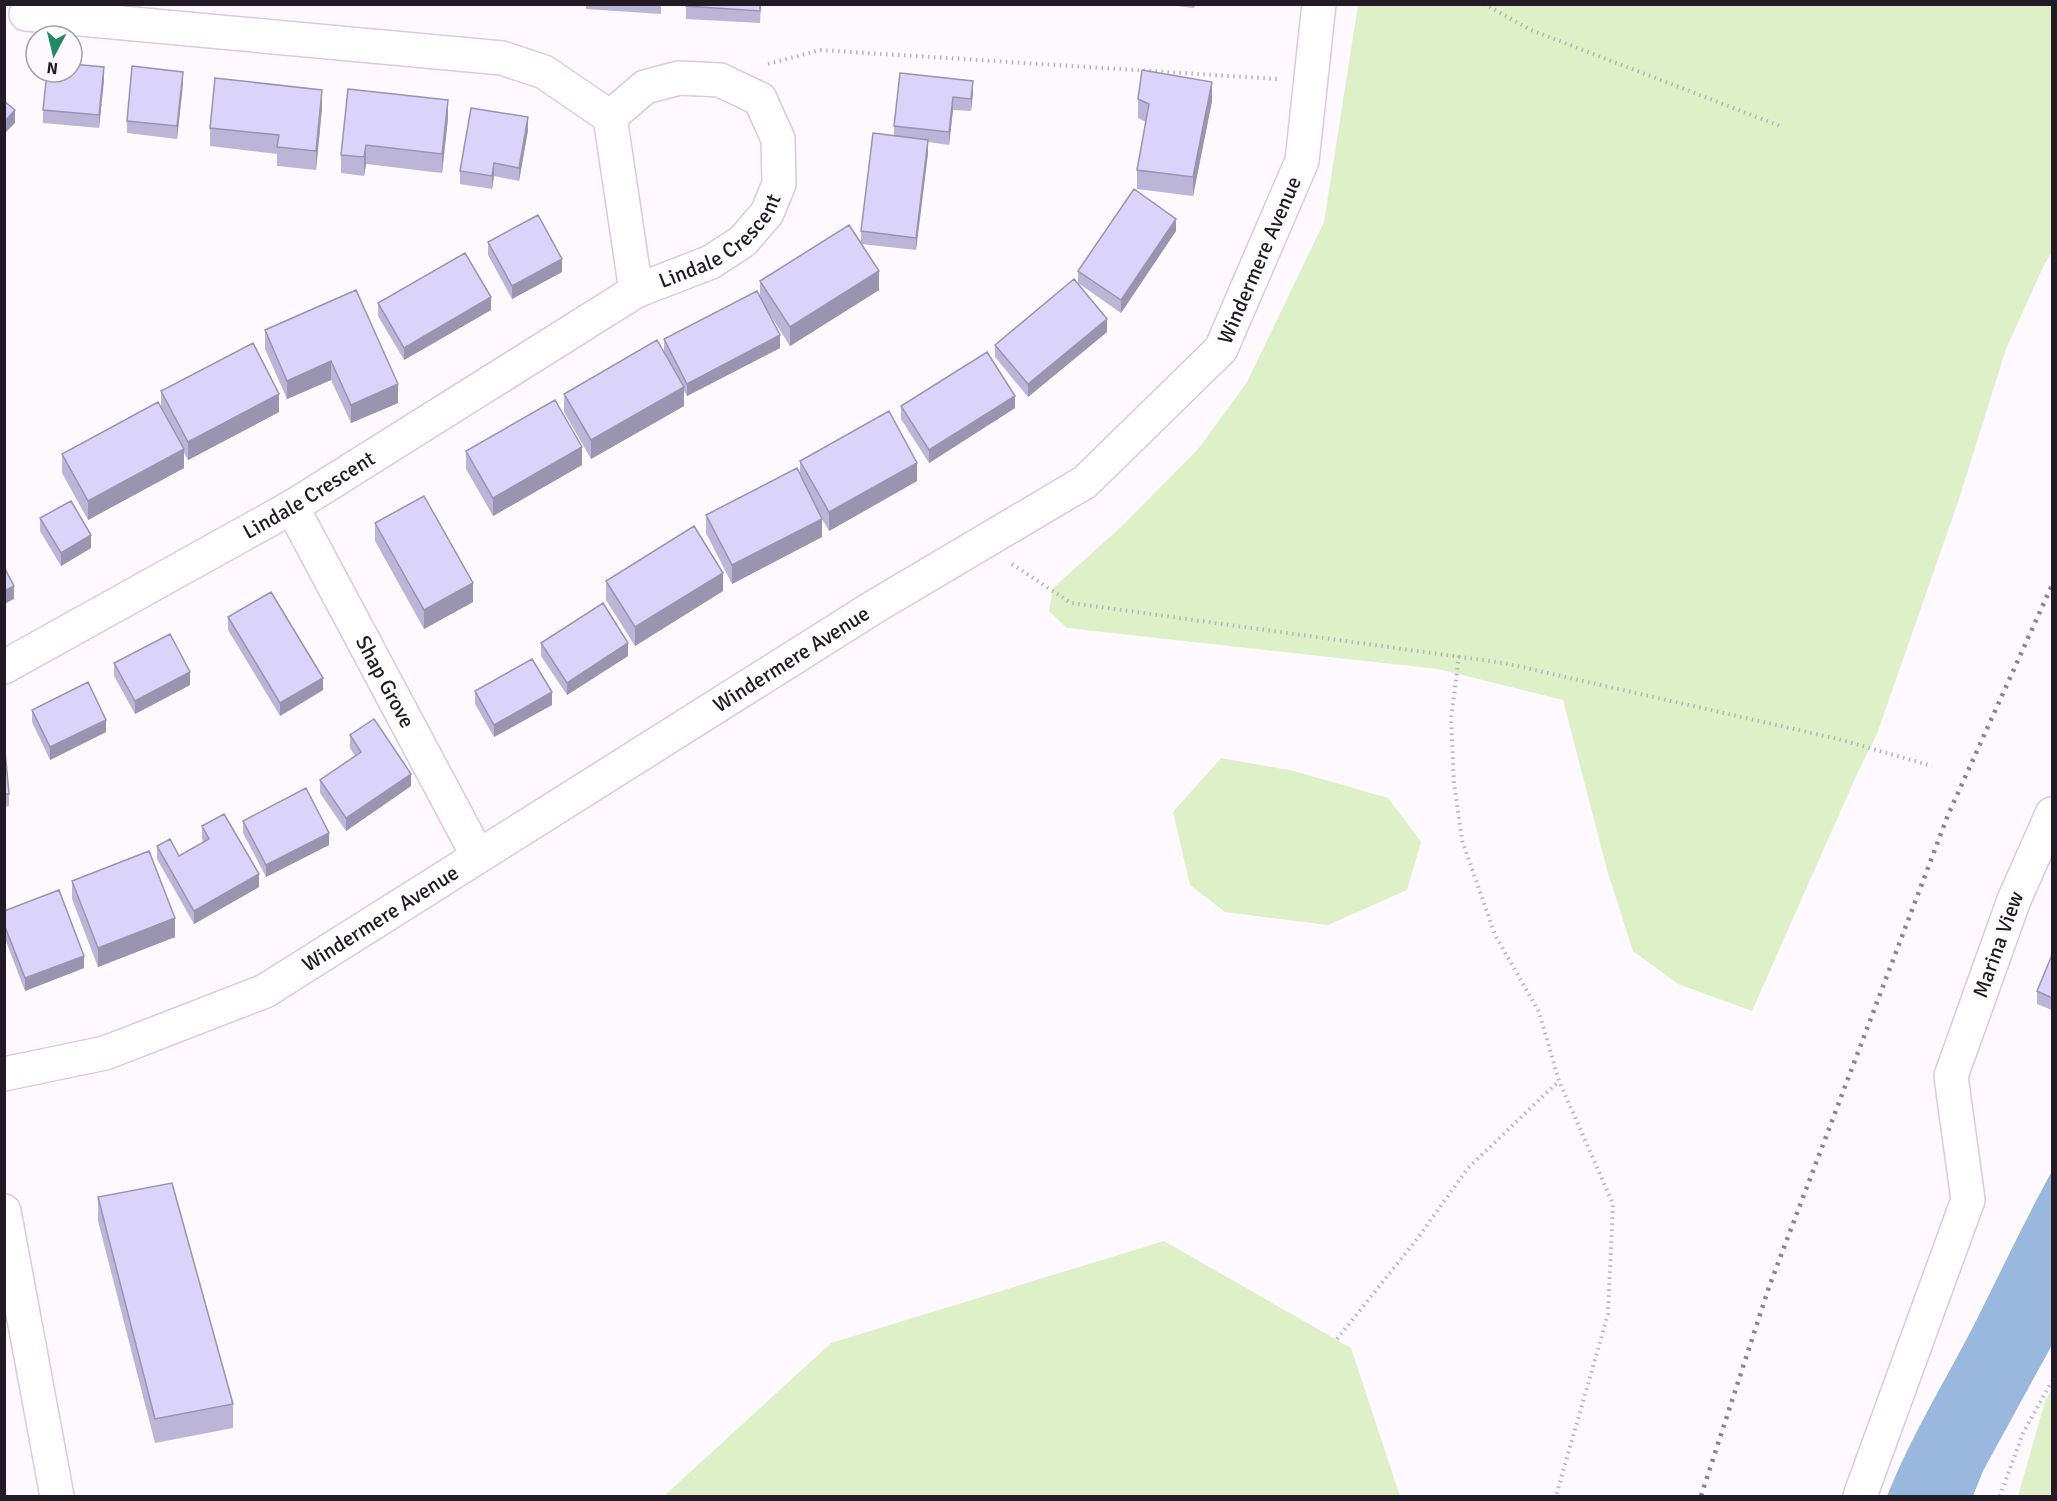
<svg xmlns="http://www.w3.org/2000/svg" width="2057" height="1501" viewBox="0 0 2057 1501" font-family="Signika,sans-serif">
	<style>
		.green { fill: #def0c7 }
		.water { fill: #9ab7de }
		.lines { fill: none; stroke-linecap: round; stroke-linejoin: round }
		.minor-casing { stroke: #dcc7e4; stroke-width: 36 }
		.path { stroke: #b8b3ba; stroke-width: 4; stroke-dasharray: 1.5 4.5; stroke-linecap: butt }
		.minor { stroke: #fff; stroke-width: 33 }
		.rail { stroke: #8a848d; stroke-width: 4.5; stroke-dasharray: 3 6; stroke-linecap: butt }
		.wall { fill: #bbb6d7 }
		.shaded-wall { fill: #9994af }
		.building { fill: #dad4fa; stroke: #9994af; stroke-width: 1.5 }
		.labels { text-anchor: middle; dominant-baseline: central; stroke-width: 5; stroke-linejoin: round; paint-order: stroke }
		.street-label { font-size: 21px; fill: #221a25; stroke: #fdf9ff }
	</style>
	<rect width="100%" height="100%" fill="#fdf9ff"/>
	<path class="green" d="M1358 5H2052V252L2044 265 2006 349 1958 502 1877 734 1857 774 1752 1011 1678 984 1633 951 1607 870 1563 700 1438 669 1067 628 1049 611 1053 588 1121 527 1199 448 1247 382 1324 222Z
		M1221 758 1294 771 1388 798 1421 842 1407 890 1328 925 1225 912 1190 885 1173 812Z
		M1164 1241 1351 1348 1400 1496H664L831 1343Z
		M2052 1389V1496H2018L2045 1401Z"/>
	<path class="water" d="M2052 1171V1345L1983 1471 1973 1496H1887C1911 1435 1946 1380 1976 1321 2001 1271 2025 1220 2052 1171Z"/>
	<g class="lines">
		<defs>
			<g id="minor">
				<path d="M610 117 636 291"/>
				<path id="s1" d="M292 507 478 856"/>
				<path id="s2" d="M4 667 292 507 636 291 711 262 743 241 767 213 779 184 778 139 760 99 720 80 679 78 645 87 610 117 544 72 502 58 26 14"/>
				<path id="s3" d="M4 1074 105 1053 265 991 874 607 1085 482 1221 349 1302 161 1319 4"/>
				<path d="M4 1211 57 1496"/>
				<path id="s4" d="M1860 1496 1968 1200 1951 1076 2014 900 2052 814"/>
			</g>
		</defs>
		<use href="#minor" class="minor-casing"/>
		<path class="path" d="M1484 4 1531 30 1780 126
			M768 64 820 50 1277 79
			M1012 564 1071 603 1504 663 1838 739 1932 766
			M1459 656 1451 719 1454 783 1462 840 1495 935 1539 1012 1559 1081 1613 1204 1608 1314 1556 1496
			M1337 1339 1417 1239 1468 1168 1559 1081
			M2000 1496 2023 1433 2052 1381"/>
		<use href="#minor" class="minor"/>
		<path class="rail" d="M1701 1496 1769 1287 1948 815 2052 585"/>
	</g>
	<path class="wall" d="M586 4H661V14L586 9Z
		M686 4H761L760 23 686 19Z
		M1160 4H1195L1194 8Z
		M900 73 973 93 971 111 953 110 949 145 928 142V153L916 250 861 244 879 290 790 346 769 313 780 348 687 396 684 391V406L591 459 564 412V394L664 351V339L760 297V281L861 243V231L894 136V126Z
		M104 80 99 128 43 123V110Z
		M183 84 177 139 127 133V121Z
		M348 89 448 118 442 173 366 164 364 176 341 173V155Z
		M1138 99 1212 101 1193 196 1137 189V170L1146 122 1138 118Z
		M322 108 316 170 277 166V154L210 146V128Z
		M528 130 519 181 494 176 492 189 460 184V171Z
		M1176 231 1121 313 1078 283V271Z
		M488 242 562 272 512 299 488 255Z
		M356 290 398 403 351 423 331 380 287 399 265 349V330Z
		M378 303 491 310 404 360 378 316Z
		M1107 332 1028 397 995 357V345Z
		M161 391 279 412 188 460 184 453V468L88 520 62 473V454L161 407Z
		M901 406 1015 408 929 463 901 419Z
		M466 451 582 465 493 516 466 469Z
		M800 461 917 481 829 531 822 519V537L732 584 706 533V515L800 475Z
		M40 518 91 548 61 566 40 531Z
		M375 523 473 602 424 629 375 541Z
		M606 581 723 591 635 646 606 600Z
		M228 617 323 690 280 716 228 630Z
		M541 643 628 656 567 695 541 656Z
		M114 663 190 685 135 714 114 676Z
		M475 691 552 705 494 737 475 704Z
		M32 710 106 732 50 760 32 722Z
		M350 735 411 786 346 831 320 793V780L355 756 350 748Z
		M4 740 9 794V806L4 807Z
		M243 821 329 845 266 877 243 833Z
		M202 826 259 887 194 924 157 859V846L179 856 203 842 202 839Z
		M72 881 175 937 98 967 72 899Z
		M4 911 84 968 25 991 4 936Z
		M2052 955V1010L2037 1004V991Z
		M98 1197 233 1404V1428L155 1443 98 1221Z"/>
	<path class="shaded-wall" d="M104 67V80L99 128V115Z
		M183 72V84L177 139V126Z
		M973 81V93L971 111V99Z
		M1212 82V101L1193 196V177Z
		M322 90V108L316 170V151Z
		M953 97V110L949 145V132Z
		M448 100V118L442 173V154Z
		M15 110V123L4 134V122Z
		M528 117V130L519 181V168Z
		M928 140V153L916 250V238Z
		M366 145V164L364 176V157Z
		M494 163V176L492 189V176Z
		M1176 219V231L1121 313V300Z
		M562 259V272L512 299V286Z
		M879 271V290L790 346V327Z
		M491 297V310L404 360V348Z
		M1107 319V332L1028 397V384Z
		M780 335V348L687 396V384Z
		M331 361V380L287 399V381Z
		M398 384V403L351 423V405Z
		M684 387V406L591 459V440Z
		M279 394V412L188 460V442Z
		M1015 396V408L929 463V450Z
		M582 447V465L493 516V498Z
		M184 449V468L88 520V501Z
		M917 463V481L829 531V512Z
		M822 519V537L732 584V565Z
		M91 535V548L61 566V553Z
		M723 573V591L635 646V627Z
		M473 583V602L424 629V610Z
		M14 586V599L4 604V591Z
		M628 643V656L567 695V683Z
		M190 672V685L135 714V701Z
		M323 678V690L280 716V703Z
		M552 692V705L494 737V725Z
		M106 720V732L50 760V747Z
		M411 774V786L346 831V818Z
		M329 833V845L266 877V865Z
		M259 874V887L194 924V911Z
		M175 918V937L98 967V948Z
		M84 956V968L25 991V978Z"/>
	<path class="building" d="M686 4H760V11L686 6Z
		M72 64 104 67 99 115 43 110 47 72H72Z
		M132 66 183 72 177 126 127 121Z
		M1142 70 1212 82 1193 177 1137 170 1149 104 1138 99Z
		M900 73 973 81 971 99 953 97 949 132 894 126Z
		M215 78 322 90 316 151 277 147 279 135 210 128Z
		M348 89 448 100 442 154 366 145 364 157 341 155Z
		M4 101 15 110 4 122Z
		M471 108 528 117 519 168 494 163 492 176 460 171Z
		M873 133 928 140 916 238 861 231Z
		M1134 189 1176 219 1121 300 1078 271Z
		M538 215 562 259 512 286 488 242Z
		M849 225 879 271 790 327 760 281Z
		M465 253 491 297 404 348 378 303Z
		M1074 279 1107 319 1028 384 995 345Z
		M356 290 398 384 351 405 331 361 287 381 265 330Z
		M757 291 780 335 687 384 664 339Z
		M657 340 684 387 591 440 564 394Z
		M253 343 279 394 188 442 161 391Z
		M987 352 1015 396 929 450 901 406Z
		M555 400 582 447 493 498 466 451Z
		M158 402 184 449 88 501 62 454Z
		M889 411 917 463 829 512 800 461Z
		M797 468 822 519 732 565 706 515Z
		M424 496 473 583 424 610 375 523Z
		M71 501 91 535 61 553 40 518Z
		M694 526 723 573 635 627 606 581Z
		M4 567 14 586 4 591Z
		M271 592 323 678 280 703 228 617Z
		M603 603 628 643 567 683 541 643Z
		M170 634 190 672 135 701 114 663Z
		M532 659 552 692 494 725 475 691Z
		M88 682 106 720 50 747 32 710Z
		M374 719 411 774 346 818 320 780 361 752 350 735Z
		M4 740 9 794H4Z
		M306 788 329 833 266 865 243 821Z
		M224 814 259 874 194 911 157 846 170 839 179 856 209 839 202 826Z
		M149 851 175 918 98 948 72 881Z
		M59 890 84 956 25 978 4 924V911Z
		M2052 955V998L2037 991Z
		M172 1183 233 1404 155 1419 98 1197Z"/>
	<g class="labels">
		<g class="street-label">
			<text stroke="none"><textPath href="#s2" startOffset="836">Lindale Crescent</textPath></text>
			<text stroke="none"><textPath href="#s3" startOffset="1527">Windermere Avenue</textPath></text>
			<text stroke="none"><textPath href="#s2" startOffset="350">Lindale Crescent</textPath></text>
			<text stroke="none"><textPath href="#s3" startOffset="897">Windermere Avenue</textPath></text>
			<text stroke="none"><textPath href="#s1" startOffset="198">Shap Grove</textPath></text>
			<text stroke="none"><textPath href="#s3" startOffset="411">Windermere Avenue</textPath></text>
			<text stroke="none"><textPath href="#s4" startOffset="580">Marina View</textPath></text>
		</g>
	</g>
	<rect width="2057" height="1501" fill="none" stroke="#221a25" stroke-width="12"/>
	<g transform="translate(54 54) rotate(187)"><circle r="28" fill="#fdf9ff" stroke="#a5a0a8" stroke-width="1.5"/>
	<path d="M0-4.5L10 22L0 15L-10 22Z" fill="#248963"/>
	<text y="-9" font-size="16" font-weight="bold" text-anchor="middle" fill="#221a25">N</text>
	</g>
</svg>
